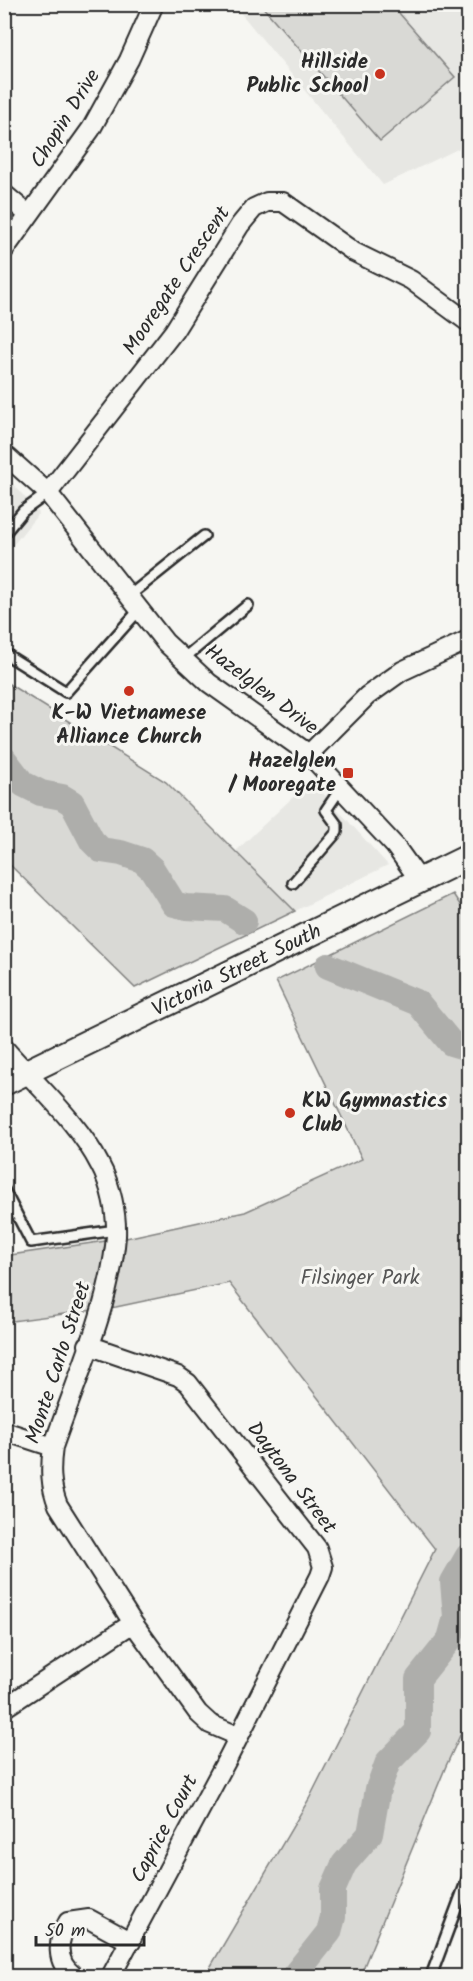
<svg xmlns="http://www.w3.org/2000/svg" width="473" height="1981" viewBox="0 0 473 1981" font-family="Kalam,sans-serif">
	<style>
		.built { fill: #e7e7e3 }
		.green { fill: #d9d9d5; stroke: #828280; stroke-width: 1.5 }
		.lines { fill: none; stroke-linecap: round; stroke-linejoin: round }
		.river { stroke: #aeaeab; stroke-width: 26 }
		.lane-casing { stroke: #2b2b2b; stroke-width: 14 }
		.street-casing { stroke: #2b2b2b; stroke-width: 22 }
		.secondary-casing { stroke: #2b2b2b; stroke-width: 28 }
		.lane { stroke: #f6f6f2; stroke-width: 9 }
		.street { stroke: #f6f6f2; stroke-width: 18 }
		.secondary { stroke: #f6f6f2; stroke-width: 24 }
		.poi-dot { fill: #c8321e; stroke: #f6f6f2; stroke-width: 2 }
		.labels { text-anchor: middle; dominant-baseline: central; stroke-width: 6; stroke-linejoin: round; paint-order: stroke }
		.poi-label { font-size: 21px; font-weight: bold; fill: #2b2b2b; stroke: #f6f6f2; text-anchor: end }
		.street-label { font-size: 21px; fill: #2b2b2b; stroke: #f6f6f2 }
		.park-label { font-size: 21px; fill: #565656; stroke: #f6f6f2 }
	</style>
	<rect width="100%" height="100%" fill="#f6f6f2"/>
	<filter id="ink" filterUnits="userSpaceOnUse"><feTurbulence type="fractalNoise" baseFrequency=".0167" numOctaves="2"/><feDisplacementMap in="SourceGraphic" scale="12" xChannelSelector="R" yChannelSelector="G"/><feConvolveMatrix kernelMatrix="1 2 1 2 8 2 1 2 1" color-interpolation-filters="sRGB"/></filter>
	<g filter="url(#ink)">
		<path class="built" d="M234 5H468V144L383 185Z
			M5 475 39 513 5 555Z
			M311 780 388 865 295 911 236 851Z"/>
		<path class="green" d="M261 5H392L455 77 380 141Z
			M4 681 166 782 295 911 135 988 5 860Z
			M453 894 468 917V1718L446 1766 360 1976H205L309 1799 435 1549 229 1283 116 1307 5 1322 4 1256 126 1238 245 1212 362 1159 276 981Z"/>
		<g class="lines">
			<path class="river" d="M4 759 23 784 41 793 62 797 72 803 92 841 101 850 121 853 142 860 152 869 174 904 186 907 225 909 244 921
				M328 966 418 1003 451 1043 468 1048
				M294 1976 329 1932 333 1917V1889L344 1864 370 1834 378 1789 388 1762 418 1731V1679L450 1639 456 1617 453 1582 468 1556"/>
			<defs>
				<path id="lane" d="M4 534 23 511 48 493
					M129 596 204 536
					M4 653 66 692 140 609
					M183 659 248 605
					M293 883 337 832V825L326 810 341 788
					M4 1190 31 1242 116 1230
					M431 1976 468 1877"/>
				<path id="street" d="M4 194 29 215
					M4 250 91 129 129 60 154 4
					M4 454 48 493 165 642 209 683 309 754 395 846 420 881
					M48 493 174 331 240 225 254 208 267 202H283L354 252 411 280 468 322
					M309 754 367 696 402 671 468 640
					M4 1048C36 1085 78 1121 100 1165 111 1185 117 1214 116 1236 111 1303 75 1383 53 1447 50 1468 50 1485 58 1505L133 1623 198 1713 210 1724 238 1736
					M88 1345 178 1376 188 1383 317 1548 323 1567 320 1576 229 1756 111 1976
					M4 1431 53 1447
					M4 1708 133 1623
					M74 1976C55 1962 57 1941 68 1922L89 1919 131 1942"/>
				<path id="secondary" d="M4 1083 468 857"/>
			</defs>
			<use href="#lane" class="lane-casing"/>
			<use href="#street" class="street-casing"/>
			<use href="#secondary" class="secondary-casing"/>
			<use href="#lane" class="lane"/>
			<use href="#street" class="street"/>
			<use href="#secondary" class="secondary"/>
		</g>
	</g>
	<g class="poi-dot">
		<circle cx="380" cy="74" r="6"/>
		<circle cx="129" cy="691" r="6"/>
		<rect x="342" y="767" width="12" height="12" rx="3"/>
		<circle cx="290" cy="1113" r="6"/>
	</g>
	<g class="labels">
		<g class="poi-label">
			<text x="368" y="62">Hillside<tspan x="368" dy="24">Public School</tspan></text>
			<text x="129" y="713" text-anchor="middle">K-W Vietnamese<tspan x="129" dy="24">Alliance Church</tspan></text>
			<text x="336" y="761">Hazelglen<tspan x="336" dy="24">/ Mooregate</tspan></text>
			<text x="302" y="1101" text-anchor="start">KW Gymnastics<tspan x="302" dy="24">Club</tspan></text>
		</g>
		<g class="street-label">
			<text transform="translate(66 119) rotate(-58)">Chopin Drive</text>
			<text transform="translate(177 281) rotate(-56)">Mooregate Crescent</text>
			<text transform="translate(261 690) rotate(37)">Hazelglen Drive</text>
			<text transform="translate(237 971) rotate(-26)">Victoria Street South</text>
			<text transform="translate(59 1363) rotate(-72)">Monte Carlo Street</text>
			<text transform="translate(291 1478) rotate(53)">Daytona Street</text>
			<text transform="translate(165 1829) rotate(-62)">Caprice Court</text>
		</g>
		<g class="park-label">
			<text x="360" y="1278">Filsinger Park</text>
		</g>
	</g>
	<rect width="473" height="1981" fill="none" stroke="#f6f6f2" stroke-width="24"/>
	<rect x="12" y="12" width="449" height="1957" fill="none" stroke="#2b2b2b" stroke-width="2" filter="url(#ink)"/>
	<path d="M36 1936v9h108v-9" fill="none" stroke="#2b2b2b" stroke-width="3"/>
	<text x="45" y="1936" font-size="18" fill="#2b2b2b" stroke="#f6f6f2" stroke-width="4.5" paint-order="stroke">50 m</text>
</svg>
